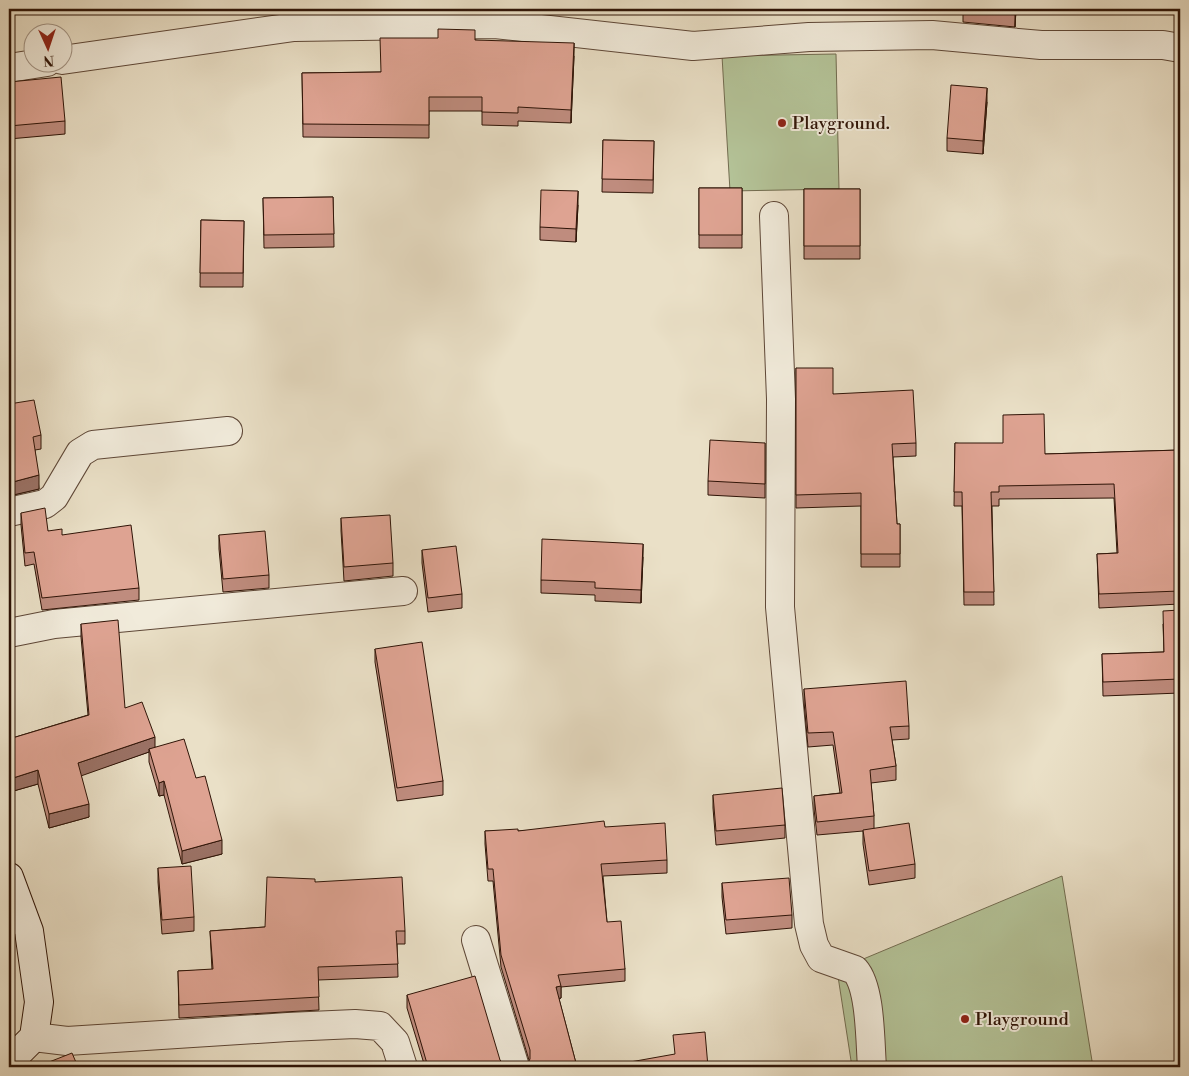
<svg xmlns="http://www.w3.org/2000/svg" width="1189" height="1076" viewBox="0 0 1189 1076" font-family="'Libre Bodoni',serif">
	<style>
		.green { fill: #b4c398; stroke: #726c50 }
		.lines { fill: none; stroke-linecap: round; stroke-linejoin: round }
		.street-casing { stroke: #5e4737; stroke-width: 30 }
		.secondary-casing { stroke: #2f1407; stroke-width: 30 }
		.street { stroke: #f1ebdb; stroke-width: 28 }
		.secondary { stroke: #f1ebdb; stroke-width: 28 }
		.wall { fill: #bf8c7e; stroke: #2f1407 }
		.shaded-wall { fill: #9b7266; stroke: #2f1407 }
		.building { fill: #dea392; stroke: #2f1407 }
		.poi-dot { fill: #8f2418; stroke: #f1ebdb; stroke-width: 2 }
		.labels { text-anchor: middle; dominant-baseline: central; stroke-width: 4; stroke-linejoin: round; paint-order: stroke }
		.poi-label { font-size: 18px; fill: #2f1407; stroke: #f1ebdb; text-anchor: start }
	</style>
	<rect width="100%" height="100%" fill="#eae0c7"/>
	<filter id="stains"><feTurbulence type="fractalNoise" baseFrequency=".004" numOctaves="4"/><feColorMatrix values="0 0 0 0 .2 0 0 0 0 .09 0 0 0 0 .02 0 0 0 .5 -.17"/></filter>
	<radialGradient id="worn" r=".72"><stop offset=".6" stop-color="#630" stop-opacity="0"/><stop offset="1" stop-color="#630" stop-opacity=".3"/></radialGradient>
	<path class="green" d="M836 54 839 189 730 191 722 56Z
		M1062 876 1093 1067H852L837 970Z"/>
	<g class="lines">
		<defs>
			<path id="street" d="M62 60 294 27 495 24 693 46 809 37 932 35 1041 45H1163L1180 48
				M9 68 47 62
				M774 216 781 399 780 607 809 924 814 945 821 958 855 970C871 988 870 1043 872 1067
				M9 512 45 504 54 497 80 453 93 445 228 431
				M9 633 54 624 403 591
				M476 940 515 1067
				M34 1037 67 1041 288 1027 355 1024 380 1026 395 1042 403 1067"/>
			<path id="secondary" d="M9 877 29 931 39 1002 34 1037 9 1062"/>
		</defs>
		<use href="#street" class="street-casing"/>
		<use href="#secondary" class="secondary-casing"/>
		<use href="#street" class="street"/>
		<use href="#secondary" class="secondary"/>
	</g>
	<path class="wall" d="M292 9H341V11H292Z
		M963 9H1016L1015 27 963 22Z
		M475 40 574 56 571 123 518 121V126L482 125V111H429V138L303 137 302 73 381 72Z
		M9 82 65 121V134L9 139Z
		M987 102 983 154 947 151V138Z
		M1180 105V154H1178V137Z
		M603 140 654 141 653 193 602 192Z
		M699 188H742V248H699Z
		M804 189H860V259H804Z
		M333 197 334 247 264 248 263 198Z
		M578 205 576 242 540 240V227Z
		M201 220 244 221 243 287H200Z
		M796 368 833 394 916 443V456L893 457 897 524H900V567H861V506L796 508Z
		M9 404 41 435V449L35 450 39 489 9 496Z
		M765 443V498L708 495V481Z
		M955 443 1045 454 1180 450V496H1175L1180 604 1099 608 1097 554 1117 553 1114 498 999 499V506H992L994 605H964L962 506H954Z
		M21 513 48 531 62 535 139 588V600L42 610 34 564 25 566 21 525Z
		M341 518 393 563V576L344 581 341 531Z
		M219 535 269 575V588L223 592 219 549Z
		M422 550 462 594V608L428 612 422 563Z
		M643 557 641 603 595 601V595L541 593V580Z
		M1180 610V693L1103 696 1102 654 1164 652 1163 624Z
		M81 624 125 708 155 747 196 778 222 854 182 864 164 795 159 796 149 762V752L81 775 89 817 49 828 38 784 10 792 9 788V739L88 715 81 637Z
		M375 649 443 781V795L397 801 375 662Z
		M804 689 909 726V739L892 740 896 766V780L871 783 874 816V828L915 864V878L869 885 863 844V831L817 835 814 809V796L840 793 833 745 808 747 804 702Z
		M713 795 785 825V838L716 845 713 808Z
		M605 827 667 860V873L603 876 607 922 625 969V981L561 987V998L559 999 577 1067 529 1060 501 967 493 881H488L485 844V831H518Z
		M158 868 194 917V931L162 934 158 882Z
		M315 882 405 931V944H397L398 977 318 980 319 1010 179 1018 178 971 212 970 210 931 265 927Z
		M722 883 792 915V928L726 934 722 897Z
		M407 995 500 1060 505 1066 507 1067H425L407 1008Z"/>
	<path class="shaded-wall" d="M1015 9H1016L1015 27Z
		M574 43V56L571 123V110Z
		M987 88V102L983 154V141Z
		M578 191V205L576 242V229Z
		M39 475V489L9 496V483Z
		M643 544V557L641 603V590Z
		M155 737V751L149 749V752L78 777V763Z
		M38 770V784L10 792V779Z
		M164 781V795L159 796V783Z
		M89 804V817L49 828V814Z
		M222 840V854L182 864V851Z
		M561 986V998L556 999V987Z"/>
	<path class="building" d="M999 9H1015V10Z
		M438 29 475 30V40L574 43 571 110 518 107V113L482 112V97H429V125L303 124 302 73 381 72 380 38H438Z
		M61 77 65 121 9 126V82Z
		M951 85 987 88 983 141 947 138Z
		M1179 105H1180V137H1178Z
		M603 140 654 141 653 180 602 179Z
		M699 188H742V235H699Z
		M804 189H860V246H804Z
		M541 190 578 191 576 229 540 227Z
		M333 197 334 234 264 235 263 198Z
		M201 220 244 221 243 273H200Z
		M796 368H833V394L913 390 916 443 892 444 897 524H900V554H861V493L796 495Z
		M34 400 41 435 33 437 39 475 9 483V404Z
		M1044 414 1045 454 1180 450V482L1175 483 1180 591 1099 594 1097 554 1118 553 1114 484 999 486V492H991L994 592H964L962 492H954L955 443H1003V415Z
		M710 440 765 443V484L708 481Z
		M45 508 48 531 62 529V535L131 525 139 588 42 598 34 552 25 553 21 513Z
		M390 515 393 563 344 567 341 518Z
		M265 531 269 575 223 579 219 535Z
		M542 539 643 544 641 590 595 588V582L541 580Z
		M456 546 462 594 428 598 422 550Z
		M1180 610V679L1103 682 1102 654 1164 652 1163 611Z
		M118 620 125 708 142 702 155 737 78 763 89 804 49 814 38 770 10 779 9 775V739L89 715 81 624Z
		M422 642 443 781 397 788 375 649Z
		M906 681 909 726 890 727 896 766 870 770 874 816 817 822 814 796 842 793 833 732 808 733 804 689Z
		M184 739 196 778 205 776 222 840 182 851 164 781 159 783 149 749Z
		M782 788 785 825 716 831 713 795Z
		M604 821 605 827 665 823 667 860 601 864 607 922 621 921 625 969 558 975 561 986 556 987 577 1067H523L526 1066 530 1059V1050L501 955 493 869H488L485 831 518 829V831Z
		M909 823 915 864 869 871 863 830Z
		M191 866 194 917 162 920 158 868Z
		M267 877 315 879V882L402 877 405 931H396L398 964 318 967 319 997 179 1005 178 971 213 969 210 931 265 927Z
		M789 878 792 915 726 920 722 883Z
		M475 976 500 1060 505 1066 507 1067H428L407 995Z
		M705 1032 708 1067H602L675 1054 673 1035Z
		M72 1053 78 1067H45L44 1064Z"/>
	<g class="poi-dot">
		<circle cx="782" cy="123" r="5"/>
		<circle cx="965" cy="1019" r="5"/>
	</g>
	<g class="labels">
		<g class="poi-label">
			<text x="792" y="123">Playground.</text>
			<text x="975" y="1019">Playground</text>
		</g>
	</g>
	<rect width="1189" height="1076" fill="none" stroke="#eae0c7" stroke-width="30"/>
	<rect x="10" y="10" width="1169" height="1056" fill="none" stroke="#2f1407" stroke-width="2.5"/>
	<rect x="15" y="15" width="1159" height="1046" fill="none" stroke="#2f1407"/>
	<g transform="translate(48 48) rotate(177)"><circle r="24" fill="#f1ebdb" stroke="#a39586"/>
	<path d="M0-4L9 19L0 12L-9 19Z" fill="#8f2418"/>
	<text y="-8" font-size="14" font-weight="bold" text-anchor="middle" fill="#2f1407">N</text>
	</g>
	<rect width="100%" height="100%" filter="url(#stains)"/>
	<rect width="100%" height="100%" fill="url(#worn)"/>
</svg>
